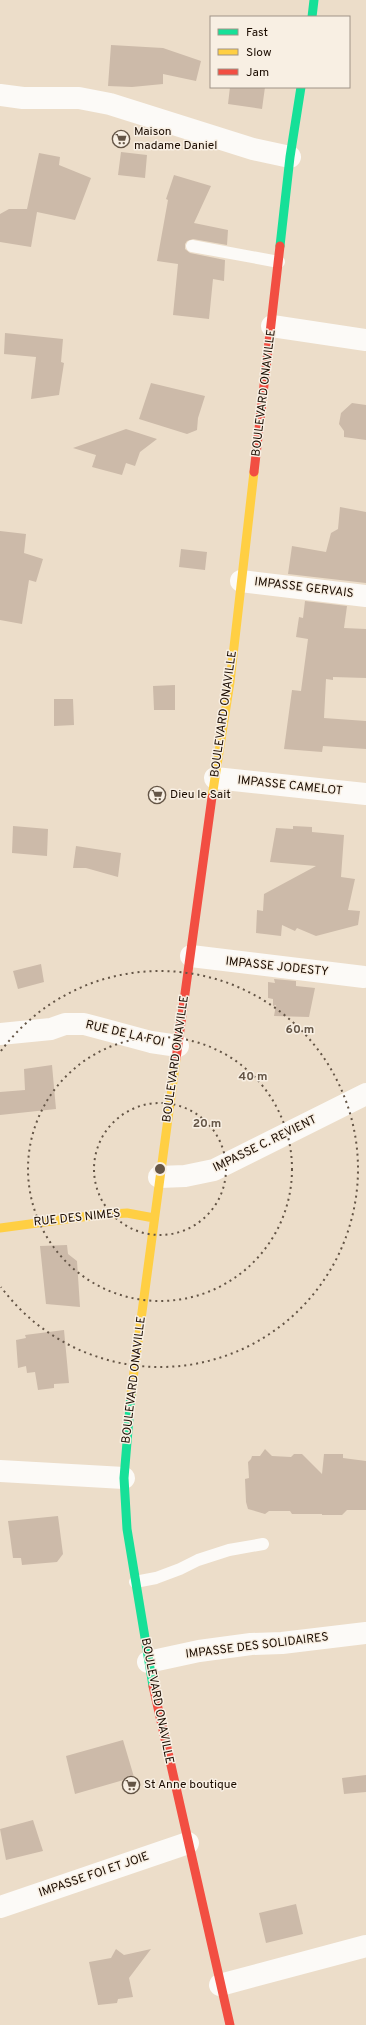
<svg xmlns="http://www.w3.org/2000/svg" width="366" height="2025" viewBox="0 0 366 2025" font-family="Overpass,sans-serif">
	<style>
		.building { fill: #ccbaa9 }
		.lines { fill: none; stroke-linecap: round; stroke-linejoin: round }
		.lane { stroke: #fcfaf7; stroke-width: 12 }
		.street { stroke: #fcfaf7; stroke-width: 22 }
		.fast { stroke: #16e098; stroke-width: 9 }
		.slow { stroke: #ffcf43; stroke-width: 9 }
		.jam { stroke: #f24e42; stroke-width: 9 }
		.ring { fill: none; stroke: #645546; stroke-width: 2; stroke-dasharray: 2 4 }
		.labels { text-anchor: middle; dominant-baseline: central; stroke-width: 3; stroke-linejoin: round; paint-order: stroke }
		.poi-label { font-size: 12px; fill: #1b0c00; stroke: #f8efe3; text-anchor: start }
		.street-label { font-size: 12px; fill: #1b0c00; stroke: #f8efe3 }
		.centre { fill: #645546; stroke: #f8efe3; stroke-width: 2 }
		.ring-label { font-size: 12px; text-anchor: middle; font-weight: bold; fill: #645546; stroke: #f8efe3; stroke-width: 3; stroke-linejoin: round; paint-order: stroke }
	</style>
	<rect width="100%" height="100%" fill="#ecddc9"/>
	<path class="building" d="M111 45 163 48 201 61 196 81 163 74V84L132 87 108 86Z
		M230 87H265L262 109 228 104Z
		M121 152 147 155 145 178 118 175Z
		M39 153 60 157 59 165 91 178 75 220 37 212 31 247 0 242V214L9 209H27Z
		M174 175 211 186 194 223 228 230 227 245 193 239 187 241 185 244V249L190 253 225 260 224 281 213 279 209 319 173 315 178 264 157 261 168 200 166 199Z
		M5 333 63 339 61 362 64 363 59 395 31 399 36 357 4 354Z
		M151 383 205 396 198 418 197 430 187 434 139 419Z
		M352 403 366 405V440L344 437V431L339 424 341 413Z
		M126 429 157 439 140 452 135 466 126 463 122 475 92 467 96 455 73 448Z
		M340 507 366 512V583L288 574 292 546 326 552 331 533 338 529Z
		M0 531 26 534 24 553 43 559 36 582 29 580 22 624 0 620Z
		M181 549 207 552 205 570 179 567Z
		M305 601 347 606 344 628 366 629V678L333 677V680L326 679 324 718 366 721V749L323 746 322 752 284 749 292 690 301 691 308 639 296 637 299 617 303 618Z
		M175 685V710H154L153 686Z
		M54 699H73L74 725 54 726Z
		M13 826 48 829 47 856 12 853Z
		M293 826 312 827V832L344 835 341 877 355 879 348 910 360 911 358 925 316 936 297 928 295 931 282 925 281 936 256 933 257 910 263 911 264 894 316 866 270 862 276 828 293 829Z
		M76 846 121 853 118 877 86 868H73Z
		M41 964 44 982 18 989 13 971Z
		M274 979 296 981V986L315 988 309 1017 274 1016 276 1005 273 1006V999L268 998V982L275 983Z
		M52 1065 56 1109 0 1115V1092L25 1090 24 1069Z
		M67 1245 68 1254 77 1261 80 1307 46 1304 40 1246Z
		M64 1330 69 1383 54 1384V1388L38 1390 35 1372 27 1373 26 1366 18 1368 16 1340 26 1338 25 1335Z
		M265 1449 272 1456 291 1457 294 1454H302L322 1474 324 1454H343V1458L366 1461V1510H347L342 1515H322V1514H292L290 1511H269L265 1514 248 1509 246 1502 245 1479 249 1478 248 1462 251 1459 252 1456H260Z
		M58 1516 63 1554 57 1562 22 1565 21 1558H13L8 1521Z
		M123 1740 134 1777 75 1794 66 1756Z
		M366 1775V1792L344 1794 342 1778Z
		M33 1820 43 1851 6 1860 0 1829Z
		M296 1904 303 1934 266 1943 259 1913Z
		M116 1949 124 1955 151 1949 129 1978 133 1997 118 1999 117 2003 98 2005 89 1962 111 1958Z"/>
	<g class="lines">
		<path class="lane" d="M192 246 279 262
			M135 1582 156 1578 180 1569 198 1560 229 1550 263 1544"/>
		<path class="street" d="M0 95 23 98H79L110 104 253 149 290 157
			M272 326 366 340
			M241 581 366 596
			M215 778 366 794
			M191 956 364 977
			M0 1034 51 1029 65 1024H84L151 1042 178 1046
			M159 1177 185 1176 214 1170 366 1094
			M0 1471 124 1478
			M148 1662 199 1651 251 1644 282 1643 366 1633
			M0 1907 188 1843
			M220 1985 366 1946"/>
		<path class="fast" d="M312 17 314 0
			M280 246 290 157 301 87
			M131 1394 124 1478 127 1529 153 1686"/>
		<path class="slow" d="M212 797 230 682 254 472
			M0 1228 97 1215 127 1213 154 1218
			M131 1394 176 1059"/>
		<path class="jam" d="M254 472 280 246
			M176 1059 212 797
			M153 1686 230 2025"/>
	</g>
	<g class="ring">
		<circle cx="160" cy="1169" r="66"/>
		<circle cx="160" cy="1169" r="132"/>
		<path d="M1 1051A198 198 0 1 1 1 1287"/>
	</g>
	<defs>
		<symbol id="supermarket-ring" viewBox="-11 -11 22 22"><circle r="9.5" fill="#f8efe3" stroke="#645546" stroke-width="1.5"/><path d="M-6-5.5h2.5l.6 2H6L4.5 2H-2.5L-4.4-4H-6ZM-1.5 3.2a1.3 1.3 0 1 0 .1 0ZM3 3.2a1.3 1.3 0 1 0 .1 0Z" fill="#645546"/></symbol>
	</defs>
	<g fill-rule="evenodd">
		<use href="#supermarket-ring" x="111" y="129" width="20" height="20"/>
		<use href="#supermarket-ring" x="147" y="785" width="20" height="20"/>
		<use href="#supermarket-ring" x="121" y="1775" width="20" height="20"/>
	</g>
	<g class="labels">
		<g class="poi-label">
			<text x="134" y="132">Maison<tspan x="134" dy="14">madame Daniel</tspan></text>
			<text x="170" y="795">Dieu le Sait</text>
			<text x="144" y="1785">St Anne boutique</text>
		</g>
		<g class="street-label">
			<text transform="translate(264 393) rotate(-83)">BOULEVARD ONAVILLE</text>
			<text transform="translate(304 588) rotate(7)">IMPASSE GERVAIS</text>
			<text transform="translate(224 714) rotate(-82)">BOULEVARD ONAVILLE</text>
			<text transform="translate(290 786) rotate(6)">IMPASSE CAMELOT</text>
			<text transform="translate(277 967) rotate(6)">IMPASSE JODESTY</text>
			<text transform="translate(125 1034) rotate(13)">RUE DE LA FOI</text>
			<text transform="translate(176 1059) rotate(-82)">BOULEVARD ONAVILLE</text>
			<text transform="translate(265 1144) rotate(-26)">IMPASSE C. REVIENT</text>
			<text transform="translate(77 1218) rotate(-6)">RUE DES NIMES</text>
			<text transform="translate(134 1380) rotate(-83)">BOULEVARD ONAVILLE</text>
			<text transform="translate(257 1646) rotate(-7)">IMPASSE DES SOLIDAIRES</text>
			<text transform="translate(157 1701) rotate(79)">BOULEVARD ONAVILLE</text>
			<text transform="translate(94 1875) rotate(-19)">IMPASSE FOI ET JOIE</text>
		</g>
	</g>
	<circle cx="160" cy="1169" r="6" class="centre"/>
	<g class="ring-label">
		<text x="300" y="1033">60 m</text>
		<text x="253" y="1080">40 m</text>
		<text x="207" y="1127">20 m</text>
	</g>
	<rect x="210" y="16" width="140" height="72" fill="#f8efe3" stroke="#a09488"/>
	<rect x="218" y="29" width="20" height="6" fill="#16e098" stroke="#a09488"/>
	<text x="246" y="36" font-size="12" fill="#1b0c00">Fast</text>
	<rect x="218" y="49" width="20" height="6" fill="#ffcf43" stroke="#a09488"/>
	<text x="246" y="56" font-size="12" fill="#1b0c00">Slow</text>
	<rect x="218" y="69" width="20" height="6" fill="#f24e42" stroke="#a09488"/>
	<text x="246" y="76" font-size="12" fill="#1b0c00">Jam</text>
</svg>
